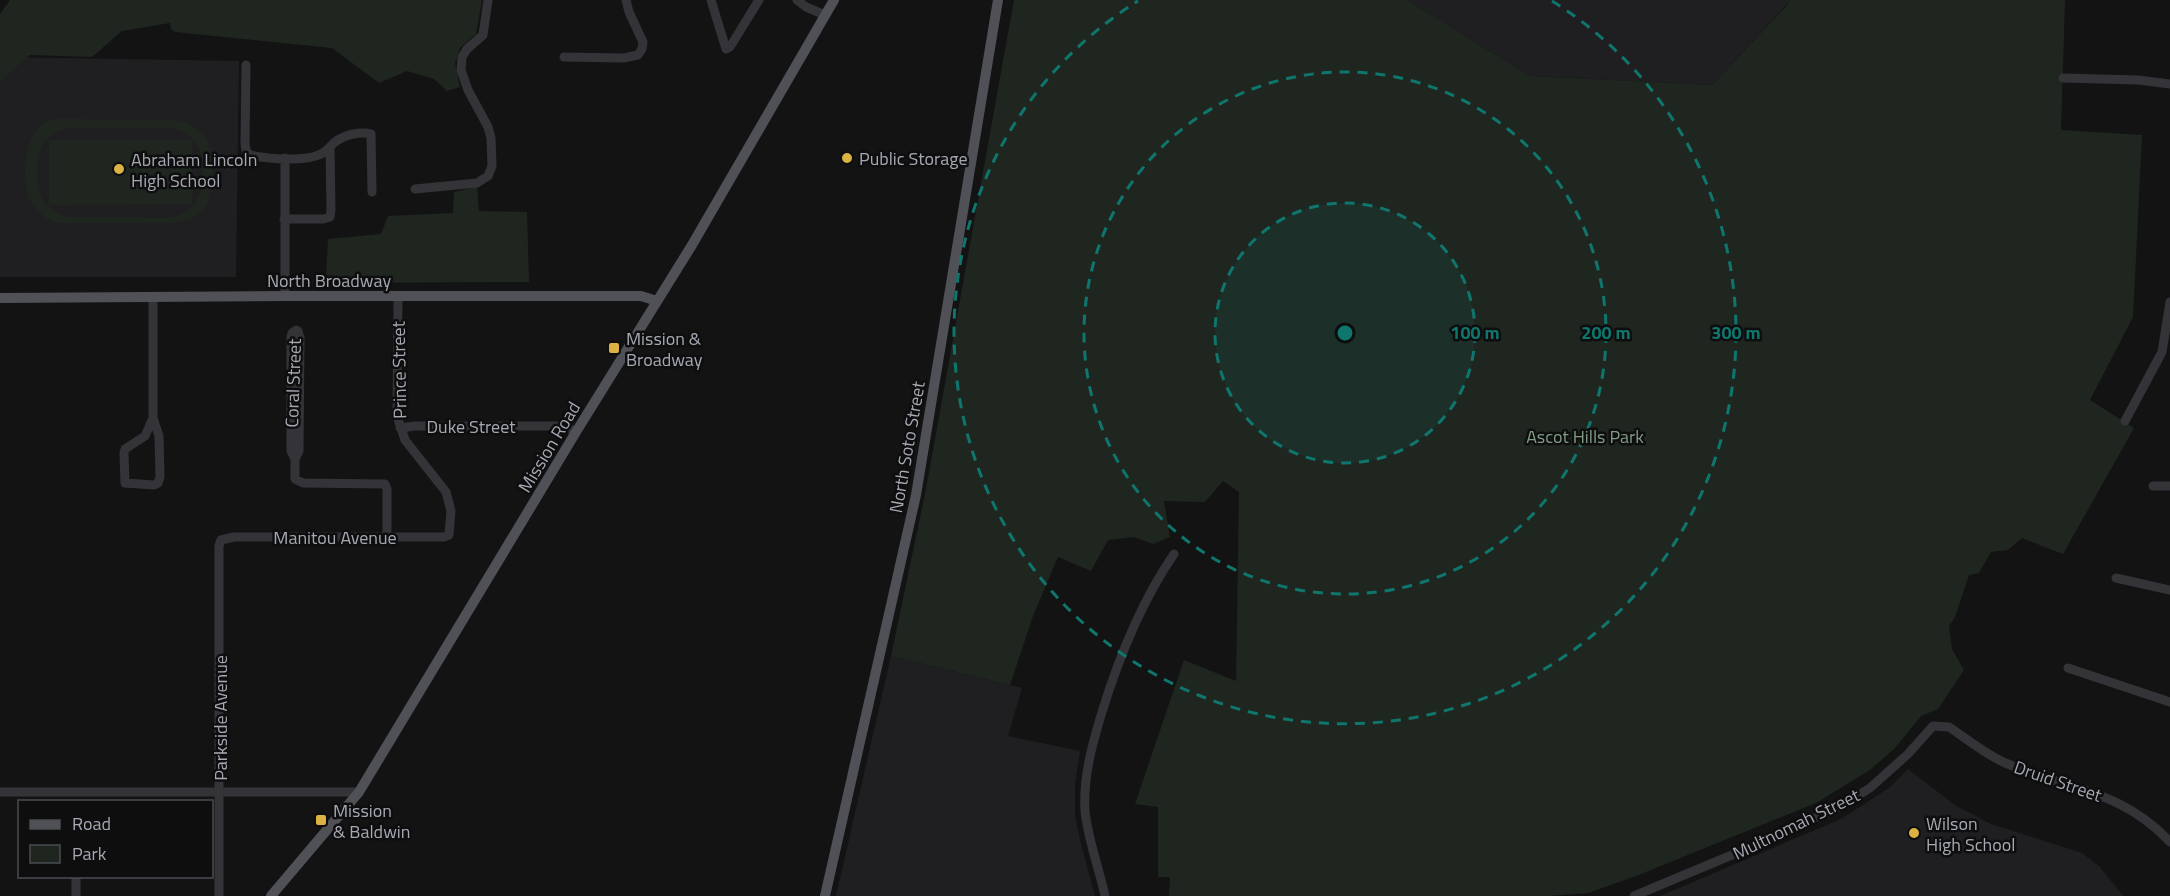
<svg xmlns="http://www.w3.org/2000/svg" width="2170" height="896" viewBox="0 0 2170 896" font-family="'Titillium Web',sans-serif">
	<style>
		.built { fill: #1f1f21 }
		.green { fill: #1f2620; fill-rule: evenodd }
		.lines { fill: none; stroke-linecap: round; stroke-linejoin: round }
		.minor { stroke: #343438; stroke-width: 9 }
		.major { stroke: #505157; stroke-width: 10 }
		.ring { fill: none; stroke: #0f766e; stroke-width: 3; stroke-dasharray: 10 8 }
		.poi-dot { fill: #dcb343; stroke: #0e0e0f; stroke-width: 2 }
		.labels { text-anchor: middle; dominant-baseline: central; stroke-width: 5; stroke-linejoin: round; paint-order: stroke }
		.poi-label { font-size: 18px; fill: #a6a9b3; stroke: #0e0e0f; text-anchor: start }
		.street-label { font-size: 18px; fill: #a6a9b3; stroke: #0e0e0f }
		.park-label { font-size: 18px; fill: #7f9c83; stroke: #0e0e0f }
		.centre { fill: #0f766e; stroke: #0e0e0f; stroke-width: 3 }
		.ring-label { font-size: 18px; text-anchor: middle; font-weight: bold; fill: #0f766e; stroke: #0e0e0f; stroke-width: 5; stroke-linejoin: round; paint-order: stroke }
	</style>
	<rect width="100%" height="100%" fill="#131314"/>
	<path class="built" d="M1407 0H1788V3L1712 85 1530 76Z
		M0 57 239 61 236 277H0Z
		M891 656 1022 688 1008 736 1080 751 1075 784V815L1080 840 1095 896H836Z
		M1908 769 1955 805 1991 824 2082 853 2100 867 2123 896H1660L1841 819 1889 788Z"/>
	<path class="green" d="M10 0H482L476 34 460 48 455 63 460 87 447 91 434 79 407 71 379 83 332 48 175 32 171 29 170 23 122 31 92 57 30 55 0 81V14Z
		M1014 0H1407L1530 76 1712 85 1788 4V0H2065L2061 130 2142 135 2133 317 2090 400 2134 428 2063 554 2022 538 2008 550 1991 552 1979 573 1969 575 1955 617 1949 626 1952 649 1964 670 1938 709 1921 716 1894 749 1870 770 1816 803 1636 876 1588 893 1549 896H1169L1170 877H1158V807L1135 804 1184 660 1236 681 1239 492 1223 481 1205 502 1164 501 1170 537 1153 544 1134 537 1108 540 1091 571 1058 557 1033 616 1010 685 891 656 926 489Z
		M60 119 176 120C187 122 201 128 206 139 214 154 215 193 205 207 198 218 185 221 173 223H59C48 220 38 214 32 204 20 187 24 137 42 124 47 120 54 120 60 119ZM70 128H171C187 132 199 141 202 158 206 180 202 208 177 216 164 220 145 217 131 217 110 217 88 217 67 217 57 213 49 209 43 201 38 192 38 183 38 173 38 149 43 132 70 128Z
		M49 140H192V204L49 205Z
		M477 187 479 211 527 212 529 282 333 283 326 277 328 239 381 234 388 216 453 213 454 192Z"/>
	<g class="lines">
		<path class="minor" d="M711 0 726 49 730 47 759 0
			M797 0 806 7 825 15
			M564 57 624 58 638 55 642 49 643 42 629 12 626 0
			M246 65 245 143 246 151 250 155C267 159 305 162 321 154 327 151 330 146 335 142 344 135 360 131 371 134L372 192
			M2063 78 2138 80 2170 84
			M285 158V296
			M415 189 477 183 488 176 492 166 491 138 488 127 468 90 461 70 462 57 467 49 483 35 488 0
			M284 219H323L330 217 331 210 330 147
			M153 418 145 436 125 449 124 453 125 483 154 485 158 483 160 477 159 436 153 418V298
			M2125 421 2162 352 2170 302
			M400 428 415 426H564L576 432
			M295 459 299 451 300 338 298 331 296 330 292 333 291 337V451L295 459V479L303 483 385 484 387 489V537
			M2153 486H2170
			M2116 578 2170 590
			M2068 668 2170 702
			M0 792H359
			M76 896V876
			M219 896V546L221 540 234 537H444L449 535 451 511 446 492 405 440 397 416 398 296
			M1105 896C1099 868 1088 840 1085 811 1083 777 1092 745 1102 712 1119 657 1141 602 1174 554
			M1634 896 1751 847 1841 806 1870 788 1908 754 1933 726 1949 727C1967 739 1984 753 2003 762 2065 789 2121 789 2170 842"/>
		<path class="major" d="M0 298 285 296H641L657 301
			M271 896 359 792 576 432 692 245 834 0
			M825 896 916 495 998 0"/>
	</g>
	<circle cx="1345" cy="333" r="130" fill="#0f766e" fill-opacity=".12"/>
	<g class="ring">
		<circle cx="1345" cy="333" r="130"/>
		<circle cx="1345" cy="333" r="261"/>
		<path d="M1552 1A391 391 0 1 1 1138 1"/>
	</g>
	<g class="poi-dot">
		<circle cx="847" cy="158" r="6"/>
		<circle cx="119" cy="169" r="6"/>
		<rect x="608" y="342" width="12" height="12" rx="3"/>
		<rect x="315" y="814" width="12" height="12" rx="3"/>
		<circle cx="1914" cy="833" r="6"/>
	</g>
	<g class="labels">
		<g class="poi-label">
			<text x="859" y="158">Public Storage</text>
			<text x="131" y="159">Abraham Lincoln<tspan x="131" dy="21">High School</tspan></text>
			<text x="626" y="338">Mission &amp;<tspan x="626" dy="21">Broadway</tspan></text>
			<text x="333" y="810">Mission<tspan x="333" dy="21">&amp; Baldwin</tspan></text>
			<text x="1926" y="823">Wilson<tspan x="1926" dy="21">High School</tspan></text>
		</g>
		<g class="street-label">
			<text x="329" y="280">North Broadway</text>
			<text transform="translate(399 370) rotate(-91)">Prince Street</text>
			<text transform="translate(293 383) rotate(-88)">Coral Street</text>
			<text x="471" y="426">Duke Street</text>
			<text transform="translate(549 447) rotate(-59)">Mission Road</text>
			<text transform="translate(907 447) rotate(-80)">North Soto Street</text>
			<text x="335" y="537">Manitou Avenue</text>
			<text transform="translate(220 718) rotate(-90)">Parkside Avenue</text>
			<text transform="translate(2058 781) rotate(19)">Druid Street</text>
			<text transform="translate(1796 824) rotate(-26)">Multnomah Street</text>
		</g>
		<g class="park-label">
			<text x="1585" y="436">Ascot Hills Park</text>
		</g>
	</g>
	<circle cx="1345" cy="333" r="9" class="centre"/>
	<g class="ring-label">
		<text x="1475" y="339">100 m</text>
		<text x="1606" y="339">200 m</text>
		<text x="1736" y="339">300 m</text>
	</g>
	<rect x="18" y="800" width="195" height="78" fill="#0e0e0f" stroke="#4b4c51" stroke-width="1.5"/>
	<rect x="30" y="820" width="30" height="9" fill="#505157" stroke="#4b4c51" stroke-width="1.5"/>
	<text x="72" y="830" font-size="18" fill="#a6a9b3">Road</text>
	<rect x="30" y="845" width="30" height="18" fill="#1f2620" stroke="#4b4c51" stroke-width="1.5"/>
	<text x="72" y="860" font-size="18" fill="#a6a9b3">Park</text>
</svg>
